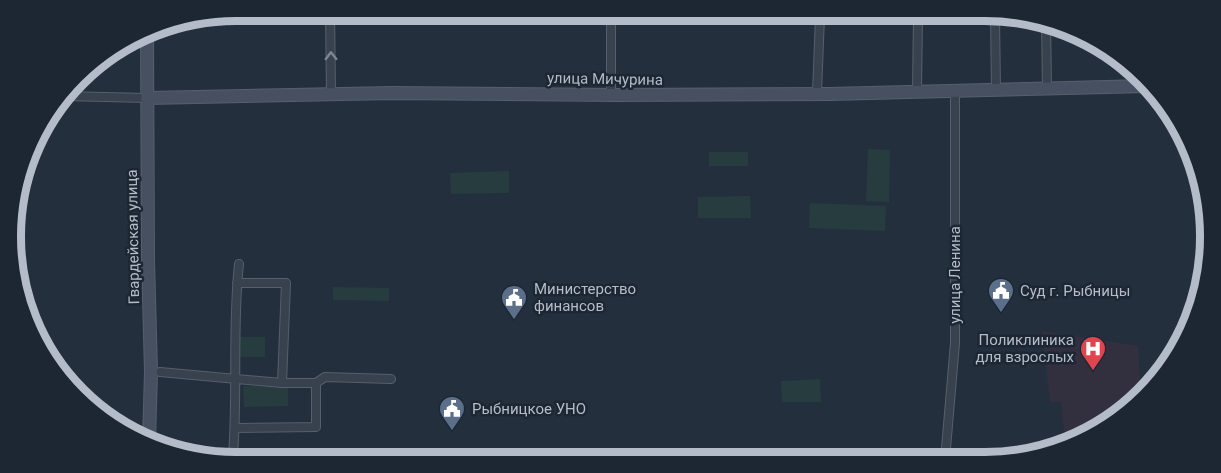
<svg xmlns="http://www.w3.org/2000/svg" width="1221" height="473" viewBox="0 0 1221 473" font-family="Roboto,sans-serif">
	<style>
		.medical { fill: #32303f }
		.green { fill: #263c3f }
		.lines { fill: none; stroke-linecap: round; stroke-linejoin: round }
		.street-casing { stroke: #565f6c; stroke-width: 10 }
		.secondary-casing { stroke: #565f6c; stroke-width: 14 }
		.street { stroke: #38414e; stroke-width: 8 }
		.secondary { stroke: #465061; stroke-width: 12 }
		.oneway { stroke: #7c8592 }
		.labels { text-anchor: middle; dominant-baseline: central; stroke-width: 5; stroke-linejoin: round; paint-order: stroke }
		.street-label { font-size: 15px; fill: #b4bcc9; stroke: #1d2633 }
		.poi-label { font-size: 15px; fill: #b4bcc9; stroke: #1d2633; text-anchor: start }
		.rim { fill: none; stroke: #b4bcc9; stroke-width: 8 }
	</style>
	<rect width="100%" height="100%" fill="#242f3e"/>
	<path class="medical" d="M1042 331 1138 346 1141 398 1134 406 1109 423H1097L1090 432 1064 431 1061 402H1050Z"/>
	<path class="green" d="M868 149 890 150 889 202 866 201Z
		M709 152H748V166H709Z
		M509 171V193L451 194 450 173Z
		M750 196 751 218H698V197Z
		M810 203 886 206 885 231 809 228Z
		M333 287 389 288V301L333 300Z
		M240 337H265V357H240Z
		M820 379 821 402H782L781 381Z
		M288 385V406L244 407 243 386Z"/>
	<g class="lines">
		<defs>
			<path id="street" d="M330 11 331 94
				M995 18 996 90
				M1046 19 1047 89
				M177 20 611 14V95
				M917 91 918 17
				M817 93 820 16
				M63 96 148 98
				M237 283H286L282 383
				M160 372 282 383H316
				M235 428 316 427V383L325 377 391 379
				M233 455C238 392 232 327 239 264
				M945 460 955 343V90"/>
			<path id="secondary" d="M147 32 148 260 151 372 149 441
				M148 98 392 93 617 95 830 94 1147 86
				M783 459 1030 456"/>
		</defs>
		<use href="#street" class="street-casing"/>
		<use href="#secondary" class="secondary-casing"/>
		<use href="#street" class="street"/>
		<use href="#secondary" class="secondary"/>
	</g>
	<defs><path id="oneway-chevron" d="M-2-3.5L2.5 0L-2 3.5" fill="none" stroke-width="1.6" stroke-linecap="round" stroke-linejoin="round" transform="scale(1.5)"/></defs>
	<use class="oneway" href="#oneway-chevron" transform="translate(331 56) rotate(-91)"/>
	<defs>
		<symbol id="civic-pin" viewBox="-11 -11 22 30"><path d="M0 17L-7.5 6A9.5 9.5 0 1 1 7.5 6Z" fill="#5c6f8a" stroke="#1d2633"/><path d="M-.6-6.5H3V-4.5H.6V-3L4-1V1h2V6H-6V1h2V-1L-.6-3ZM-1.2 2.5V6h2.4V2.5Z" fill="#fff"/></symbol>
		<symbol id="hospital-pin" viewBox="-11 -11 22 30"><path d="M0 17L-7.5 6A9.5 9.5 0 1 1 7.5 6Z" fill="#e0444e" stroke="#1d2633"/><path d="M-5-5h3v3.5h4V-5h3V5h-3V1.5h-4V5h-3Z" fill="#fff"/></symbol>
	</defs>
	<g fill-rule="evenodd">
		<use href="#civic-pin" x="986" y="276" width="30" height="40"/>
		<use href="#civic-pin" x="499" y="283" width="30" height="40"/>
		<use href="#hospital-pin" x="1078" y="334" width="30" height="40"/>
		<use href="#civic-pin" x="437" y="394" width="30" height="40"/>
	</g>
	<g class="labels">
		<g class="street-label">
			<text transform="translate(605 79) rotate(1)">улица Мичурина</text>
			<text transform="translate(133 237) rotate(-91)">Гвардейская улица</text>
			<text transform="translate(955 275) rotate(-90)">улица Ленина</text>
		</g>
		<g class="poi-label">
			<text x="534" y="289">Министерство<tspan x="534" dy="17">финансов</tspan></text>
			<text x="1020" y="291">Суд г. Рыбницы</text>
			<text x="1074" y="340" text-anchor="end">Поликлиника<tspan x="1074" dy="17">для взрослых</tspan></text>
			<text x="472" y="409">Рыбницкое УНО</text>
		</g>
	</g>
	<path d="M0 0H1221V473H0ZM236 21H985A215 215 0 0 1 1200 236V237A215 215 0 0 1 985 452H236A215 215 0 0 1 21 237V236A215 215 0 0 1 236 21Z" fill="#1d2633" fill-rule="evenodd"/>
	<path class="rim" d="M236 21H985A215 215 0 0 1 1200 236V237A215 215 0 0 1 985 452H236A215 215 0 0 1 21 237V236A215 215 0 0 1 236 21Z"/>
</svg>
